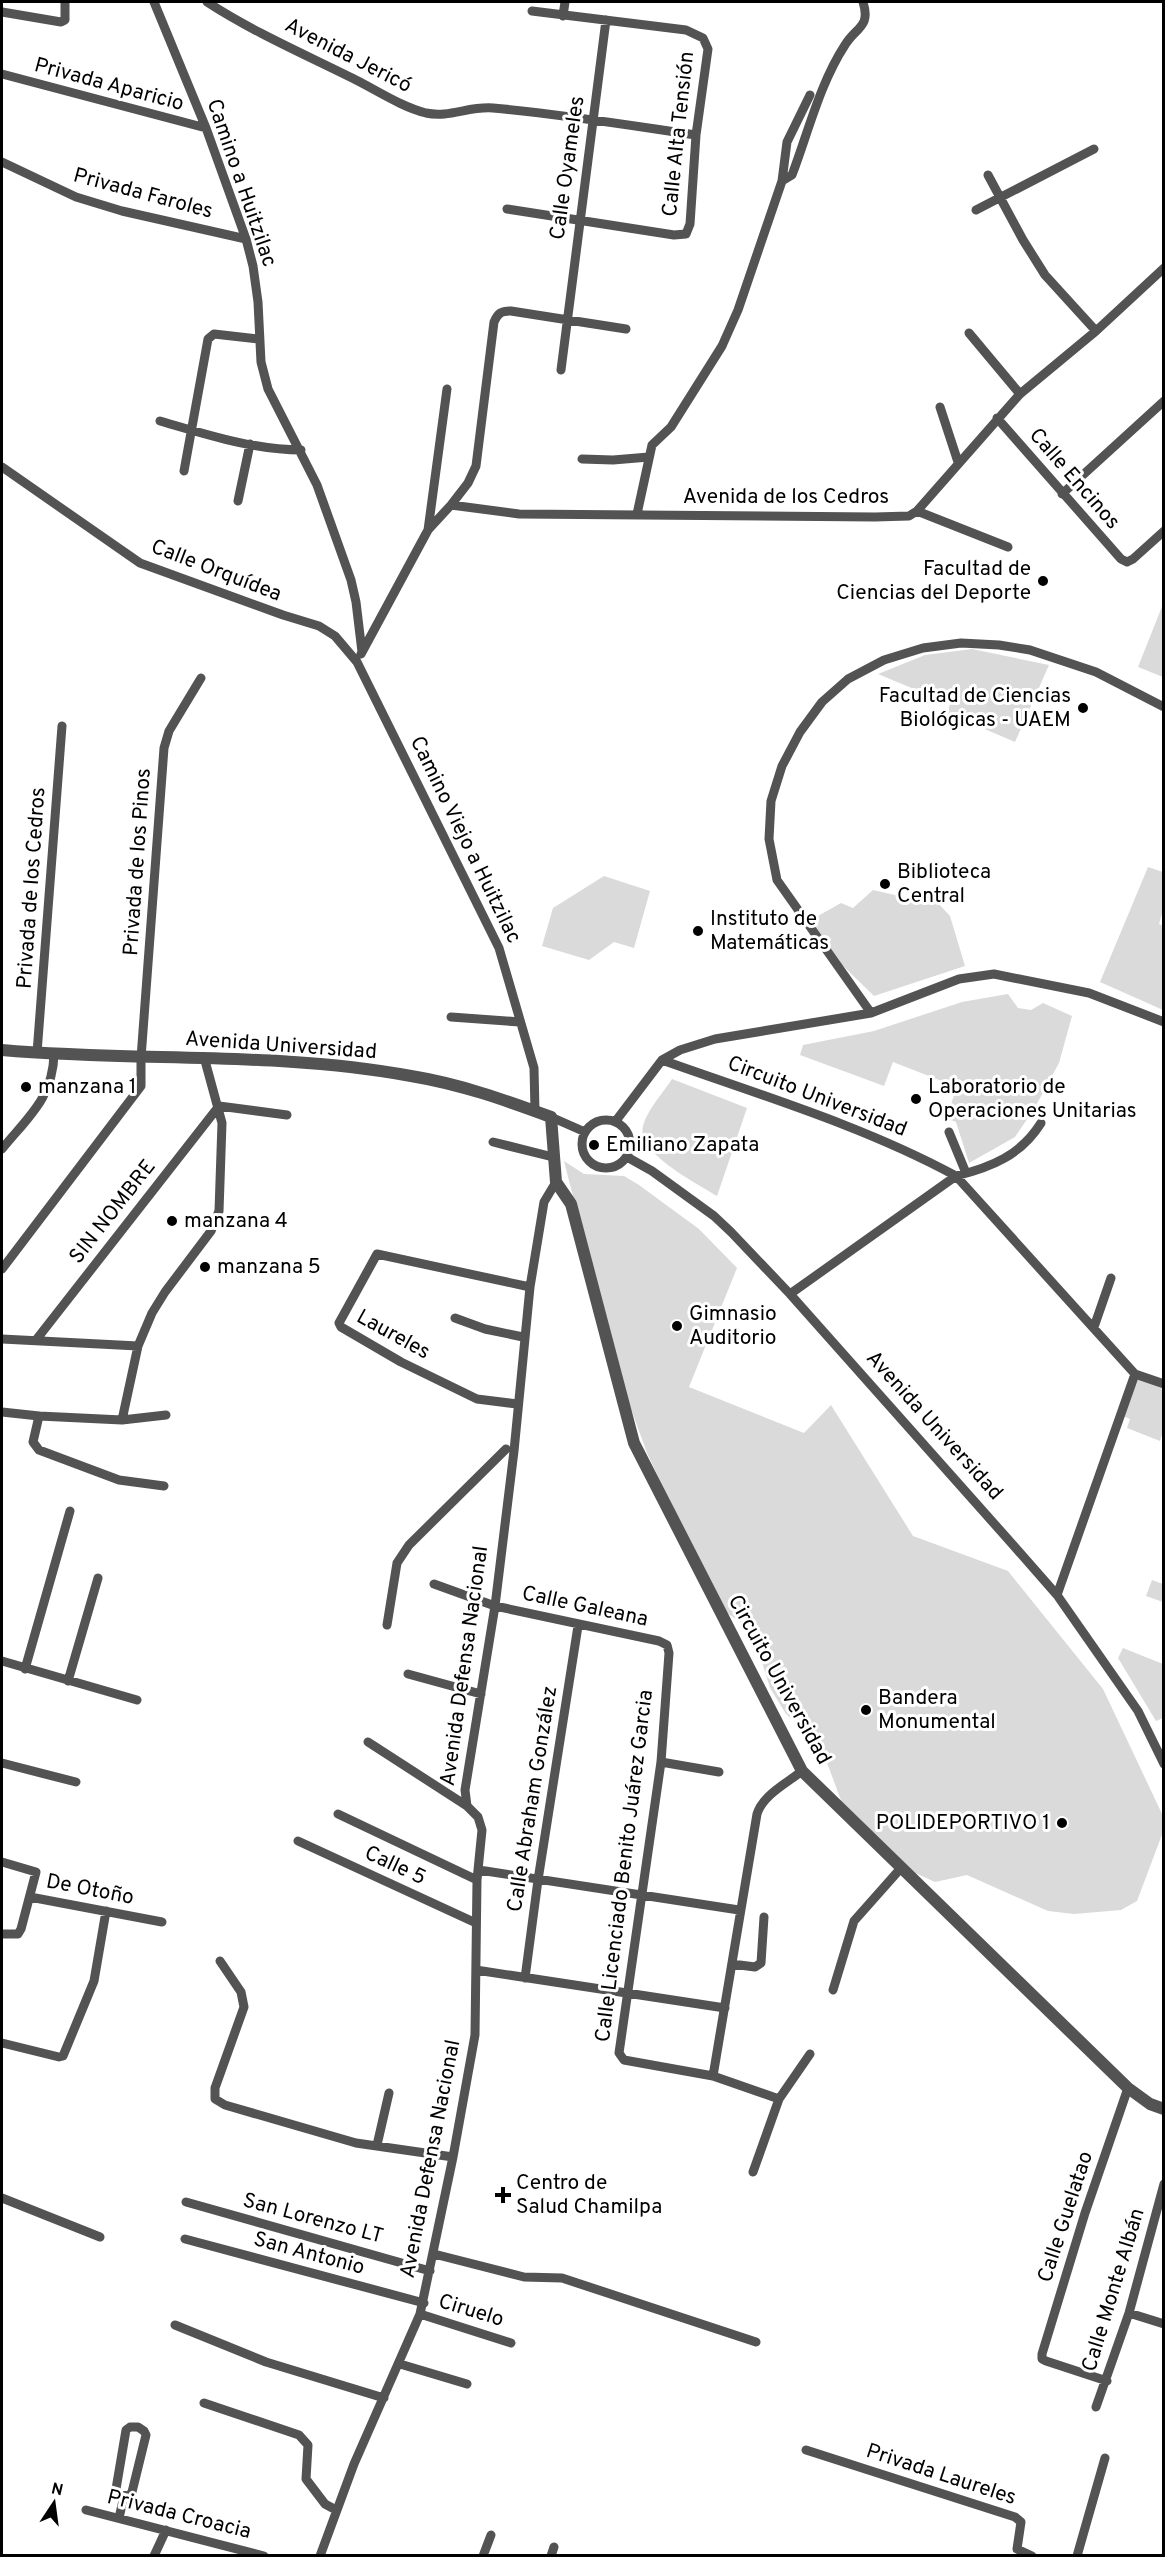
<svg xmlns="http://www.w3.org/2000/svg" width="1165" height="2557" viewBox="0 0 1165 2557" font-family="Overpass,sans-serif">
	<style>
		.green { fill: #dadada }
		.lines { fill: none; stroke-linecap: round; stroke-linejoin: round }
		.minor { stroke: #535353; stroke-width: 9 }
		.tertiary { stroke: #535353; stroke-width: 12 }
		.poi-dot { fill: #000; stroke: #fff; stroke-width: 2 }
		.labels { text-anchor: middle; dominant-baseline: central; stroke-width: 6; stroke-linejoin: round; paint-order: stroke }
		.street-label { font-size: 21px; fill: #000; stroke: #fff }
		.poi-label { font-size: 21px; fill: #000; stroke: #fff; text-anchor: start }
	</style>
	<rect width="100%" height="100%" fill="#fff"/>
	<path class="green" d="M1163 604V677L1138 667Z
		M972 649 1049 665 1015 742 947 713 950 704 878 674 925 655Z
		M1148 867 1163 872V910L1159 924 1163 926V1010L1100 982Z
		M604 876 650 891 634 948 614 942 589 960 542 946 553 908Z
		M924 888 950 916 965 966 874 996 833 956 809 921 841 903 853 908 873 890 912 899Z
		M1008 994 1018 1008 1031 1010 1043 1003 1072 1016 1059 1063 1034 1109 1015 1137 969 1163 956 1122 946 1118 957 1087 893 1062 884 1086 800 1055 803 1045 874 1031 962 1002Z
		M672 1079 747 1108 717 1196C697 1183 636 1153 643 1126 647 1110 663 1093 672 1079Z
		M564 1161 584 1174 624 1176 639 1185 699 1229 737 1268 689 1387 804 1433 831 1405 913 1536 1008 1571 1103 1689 1163 1816V1832L1137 1901 1121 1910 1074 1914 1048 1911 967 1875 935 1882 913 1872 842 1803 820 1744 786 1714 770 1688 752 1630 721 1609 647 1453 618 1373Z
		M1138 1378 1163 1389V1432L1160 1441 1127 1428 1130 1419 1123 1416Z
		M1152 1580 1163 1584V1602L1146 1596Z
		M1123 1648 1163 1664V1718L1156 1721 1118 1658Z"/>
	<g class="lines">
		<path class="minor" d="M154 2 206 128 246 239 253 266 258 302 261 362 268 389 317 485 351 580 356 602 362 652
			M207 2C253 32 306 55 356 80 378 91 402 107 426 113 449 118 469 106 493 108 561 114 628 125 696 135
			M2 12 61 22 65 20V2
			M563 16 565 2
			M2 74 206 128
			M2 162 76 197 122 211 246 239
			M988 175 1023 240 1045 275 1096 331
			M782 181 792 175C808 133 820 83 845 45 856 27 871 27 863 2
			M507 209 674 235 686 234 690 224 696 135 708 49 703 38 686 30 532 11
			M976 210 1094 149
			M969 333 1020 394
			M561 370 606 20
			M940 407 958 462
			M997 418 1121 559 1127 562 1133 559 1164 531
			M160 421C205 434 254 450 301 450
			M582 459 613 460 649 457
			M2 467 140 563 283 615 319 626 335 636 357 662 499 948 534 1068 535 1111
			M184 471 208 339 214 334 259 339
			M1062 494 1164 401
			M238 501 250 444
			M451 505 519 514 875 517 909 516 917 511 1020 394 1096 331 1164 268
			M917 511 1008 547
			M637 514 652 445 671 427 722 346 738 310 782 181 787 142 810 95
			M428 530 447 389
			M361 654 428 530 451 505 468 483 476 466 494 322C498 313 501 311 511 311L626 329
			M871 1013 777 880 769 839 771 801 782 766 800 732 822 702 848 679 884 660 923 648 961 643 999 645 1030 650 1096 672 1164 707
			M451 1017 520 1022
			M37 1053 62 726
			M662 1060C760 1095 864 1126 956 1176L1135 1374 1164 1384
			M551 1117 585 1132
			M582 1144a24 24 0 1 1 48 0a24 24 0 1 1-48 0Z
			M615 1122 662 1060 680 1050 715 1039 871 1013 959 979 994 974 1089 993 1164 1022
			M949 1132 966 1173
			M493 1142 553 1157
			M2 1149C28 1117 53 1098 54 1054
			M627 1157 652 1171 714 1216 731 1232 790 1294 1014 1546 1057 1595 1138 1711 1164 1764
			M2 1269 141 1086V1058L164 748 169 731 201 678
			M790 1294 956 1176C992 1167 1021 1155 1041 1123
			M455 1318 485 1329 523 1337
			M1094 1327 1111 1278
			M2 1339 138 1346
			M36 1340 219 1106 287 1115
			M517 1404 477 1399 401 1362 341 1327 339 1323 377 1254 530 1287
			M2 1412 39 1416 122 1420 166 1415
			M39 1416 33 1442 39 1450 119 1480 164 1486
			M122 1420 138 1346 152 1313 165 1292 211 1231 219 1211 222 1123 204 1057
			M434 1584 495 1606 659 1641 667 1645 669 1653 661 1762 619 2053 624 2060 713 2076 779 2099
			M1057 1595 1135 1374
			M387 1625 397 1563 409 1545 506 1449
			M2 1661 137 1700
			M25 1669 70 1511
			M408 1674 481 1694
			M68 1681 98 1578
			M368 1742 467 1806
			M661 1762 719 1772
			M2 1763 76 1782
			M338 1814 477 1880
			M298 1841 476 1923
			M2 1862 36 1872 21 1929 18 1934H2
			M479 1870 739 1910
			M30 1897 162 1922
			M220 1961 241 1992 244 2007 215 2088V2099L225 2105 356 2143 453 2157
			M732 1964 755 1967 761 1963 764 1917
			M476 1970 725 2008
			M525 1978 538 1880 578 1626
			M833 1990 854 1921 901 1868
			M2 2043 59 2057 63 2056 94 1981 106 1911
			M713 2076 757 1814C763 1795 787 1783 802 1771
			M377 2145 389 2093
			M753 2172 779 2099 810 2054
			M2 2198 100 2237
			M186 2202 430 2271
			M185 2239 424 2303
			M434 2254 524 2277 562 2278 756 2342
			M1129 2313 1164 2324
			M420 2314 511 2343
			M175 2325 266 2362 384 2398
			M400 2364 467 2384
			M1107 2381 1046 2361 1042 2359V2354L1085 2213 1128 2088
			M204 2403 299 2435 308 2445 306 2479 325 2504 336 2510
			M1096 2407 1129 2313 1164 2184
			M130 2427H138L144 2431 146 2435 132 2492 129 2496 117 2494 116 2489 126 2430Z
			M806 2450 1015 2517 1021 2522 1017 2549 1032 2556
			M86 2510 264 2556
			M119 2518 124 2496
			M154 2556 166 2530
			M320 2556 354 2464 420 2314 453 2157 475 2035 477 1880 482 1830 478 1817 467 1806 465 1790 495 1606 514 1451 530 1287 544 1202 556 1182
			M483 2556 491 2535
			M551 2556 554 2547
			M1077 2556 1105 2458"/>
		<path class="tertiary" d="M2 1050C138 1062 276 1051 411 1076 460 1084 505 1100 551 1117L556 1182 571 1204 634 1443 802 1771 1128 2088 1150 2104 1164 2109"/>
	</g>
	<g class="poi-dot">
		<circle cx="1043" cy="581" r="6"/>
		<circle cx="1083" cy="708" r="6"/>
		<circle cx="885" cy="884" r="6"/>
		<circle cx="698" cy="931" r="6"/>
		<circle cx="26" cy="1087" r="6"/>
		<circle cx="916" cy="1099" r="6"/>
		<circle cx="594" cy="1145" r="6"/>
		<circle cx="172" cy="1221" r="6"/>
		<circle cx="205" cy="1267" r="6"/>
		<circle cx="677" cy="1326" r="6"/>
		<circle cx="866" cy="1710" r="6"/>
		<circle cx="1062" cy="1823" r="6"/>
		<path d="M500 2186h6v6h6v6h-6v6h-6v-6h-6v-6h6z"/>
	</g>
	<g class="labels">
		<g class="street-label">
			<text transform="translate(348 56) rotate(27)">Avenida Jericó</text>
			<text transform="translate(109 85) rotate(15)">Privada Aparicio</text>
			<text transform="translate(679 134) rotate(-84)">Calle Alta Tensión</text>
			<text transform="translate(568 168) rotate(-82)">Calle Oyameles</text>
			<text transform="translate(241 183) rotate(71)">Camino a Huitzilac</text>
			<text transform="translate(143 194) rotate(15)">Privada Faroles</text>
			<text transform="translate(1074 479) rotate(49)">Calle Encinos</text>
			<text x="786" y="497">Avenida de los Cedros</text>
			<text transform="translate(216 571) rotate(21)">Calle Orquídea</text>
			<text transform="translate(465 840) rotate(64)">Camino Viejo a Huitzilac</text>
			<text transform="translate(138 862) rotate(-86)">Privada de los Pinos</text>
			<text transform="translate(32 888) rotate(-86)">Privada de los Cedros</text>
			<text transform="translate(281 1046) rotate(4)">Avenida Universidad</text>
			<text transform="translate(817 1097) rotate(21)">Circuito Universidad</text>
			<text transform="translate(113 1212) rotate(-52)">SIN NOMBRE</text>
			<text transform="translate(393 1335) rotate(29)">Laureles</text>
			<text transform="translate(934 1426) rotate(48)">Avenida Universidad</text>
			<text transform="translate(585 1607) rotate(12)">Calle Galeana</text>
			<text transform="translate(465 1666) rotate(-82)">Avenida Defensa Nacional</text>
			<text transform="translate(779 1680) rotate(61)">Circuito Universidad</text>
			<text transform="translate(533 1799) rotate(-81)">Calle Abraham González</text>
			<text transform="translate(395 1866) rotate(25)">Calle 5</text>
			<text transform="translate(625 1866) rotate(-83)">Calle Licenciado Benito Juárez Garcia</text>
			<text transform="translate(90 1890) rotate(11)">De Otoño</text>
			<text transform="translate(431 2159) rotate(-79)">Avenida Defensa Nacional</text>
			<text transform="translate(1066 2217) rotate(-72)">Calle Guelatao</text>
			<text transform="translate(313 2219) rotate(15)">San Lorenzo LT</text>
			<text transform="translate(309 2254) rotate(15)">San Antonio</text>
			<text transform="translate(1114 2290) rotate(-73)">Calle Monte Albán</text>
			<text transform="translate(471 2311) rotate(17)">Ciruelo</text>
			<text transform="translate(941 2475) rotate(18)">Privada Laureles</text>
			<text transform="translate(179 2515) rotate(14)">Privada Croacia</text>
		</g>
		<g class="poi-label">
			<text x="1031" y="569" text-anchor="end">Facultad de<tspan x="1031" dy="24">Ciencias del Deporte</tspan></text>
			<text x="1071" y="696" text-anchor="end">Facultad de Ciencias<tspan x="1071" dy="24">Biológicas - UAEM</tspan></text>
			<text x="897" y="872">Biblioteca<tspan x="897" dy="24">Central</tspan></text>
			<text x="710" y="919">Instituto de<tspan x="710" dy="24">Matemáticas</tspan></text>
			<text x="38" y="1087">manzana 1</text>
			<text x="928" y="1087">Laboratorio de<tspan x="928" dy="24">Operaciones Unitarias</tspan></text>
			<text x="606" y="1145">Emiliano Zapata</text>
			<text x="184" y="1221">manzana 4</text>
			<text x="217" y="1267">manzana 5</text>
			<text x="689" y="1314">Gimnasio<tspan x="689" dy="24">Auditorio</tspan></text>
			<text x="878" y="1698">Bandera<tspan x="878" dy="24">Monumental</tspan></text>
			<text x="1050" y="1823" text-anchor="end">POLIDEPORTIVO 1</text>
			<text x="516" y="2183">Centro de<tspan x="516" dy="24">Salud Chamilpa</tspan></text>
		</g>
	</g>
	<rect width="1165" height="2557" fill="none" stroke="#000000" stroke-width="6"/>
	<g transform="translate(54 2503) rotate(13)" stroke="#ffffff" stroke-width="4.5" paint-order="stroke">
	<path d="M0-4.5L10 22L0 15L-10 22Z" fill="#000000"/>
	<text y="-9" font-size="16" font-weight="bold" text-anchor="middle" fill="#000000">N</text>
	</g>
</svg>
